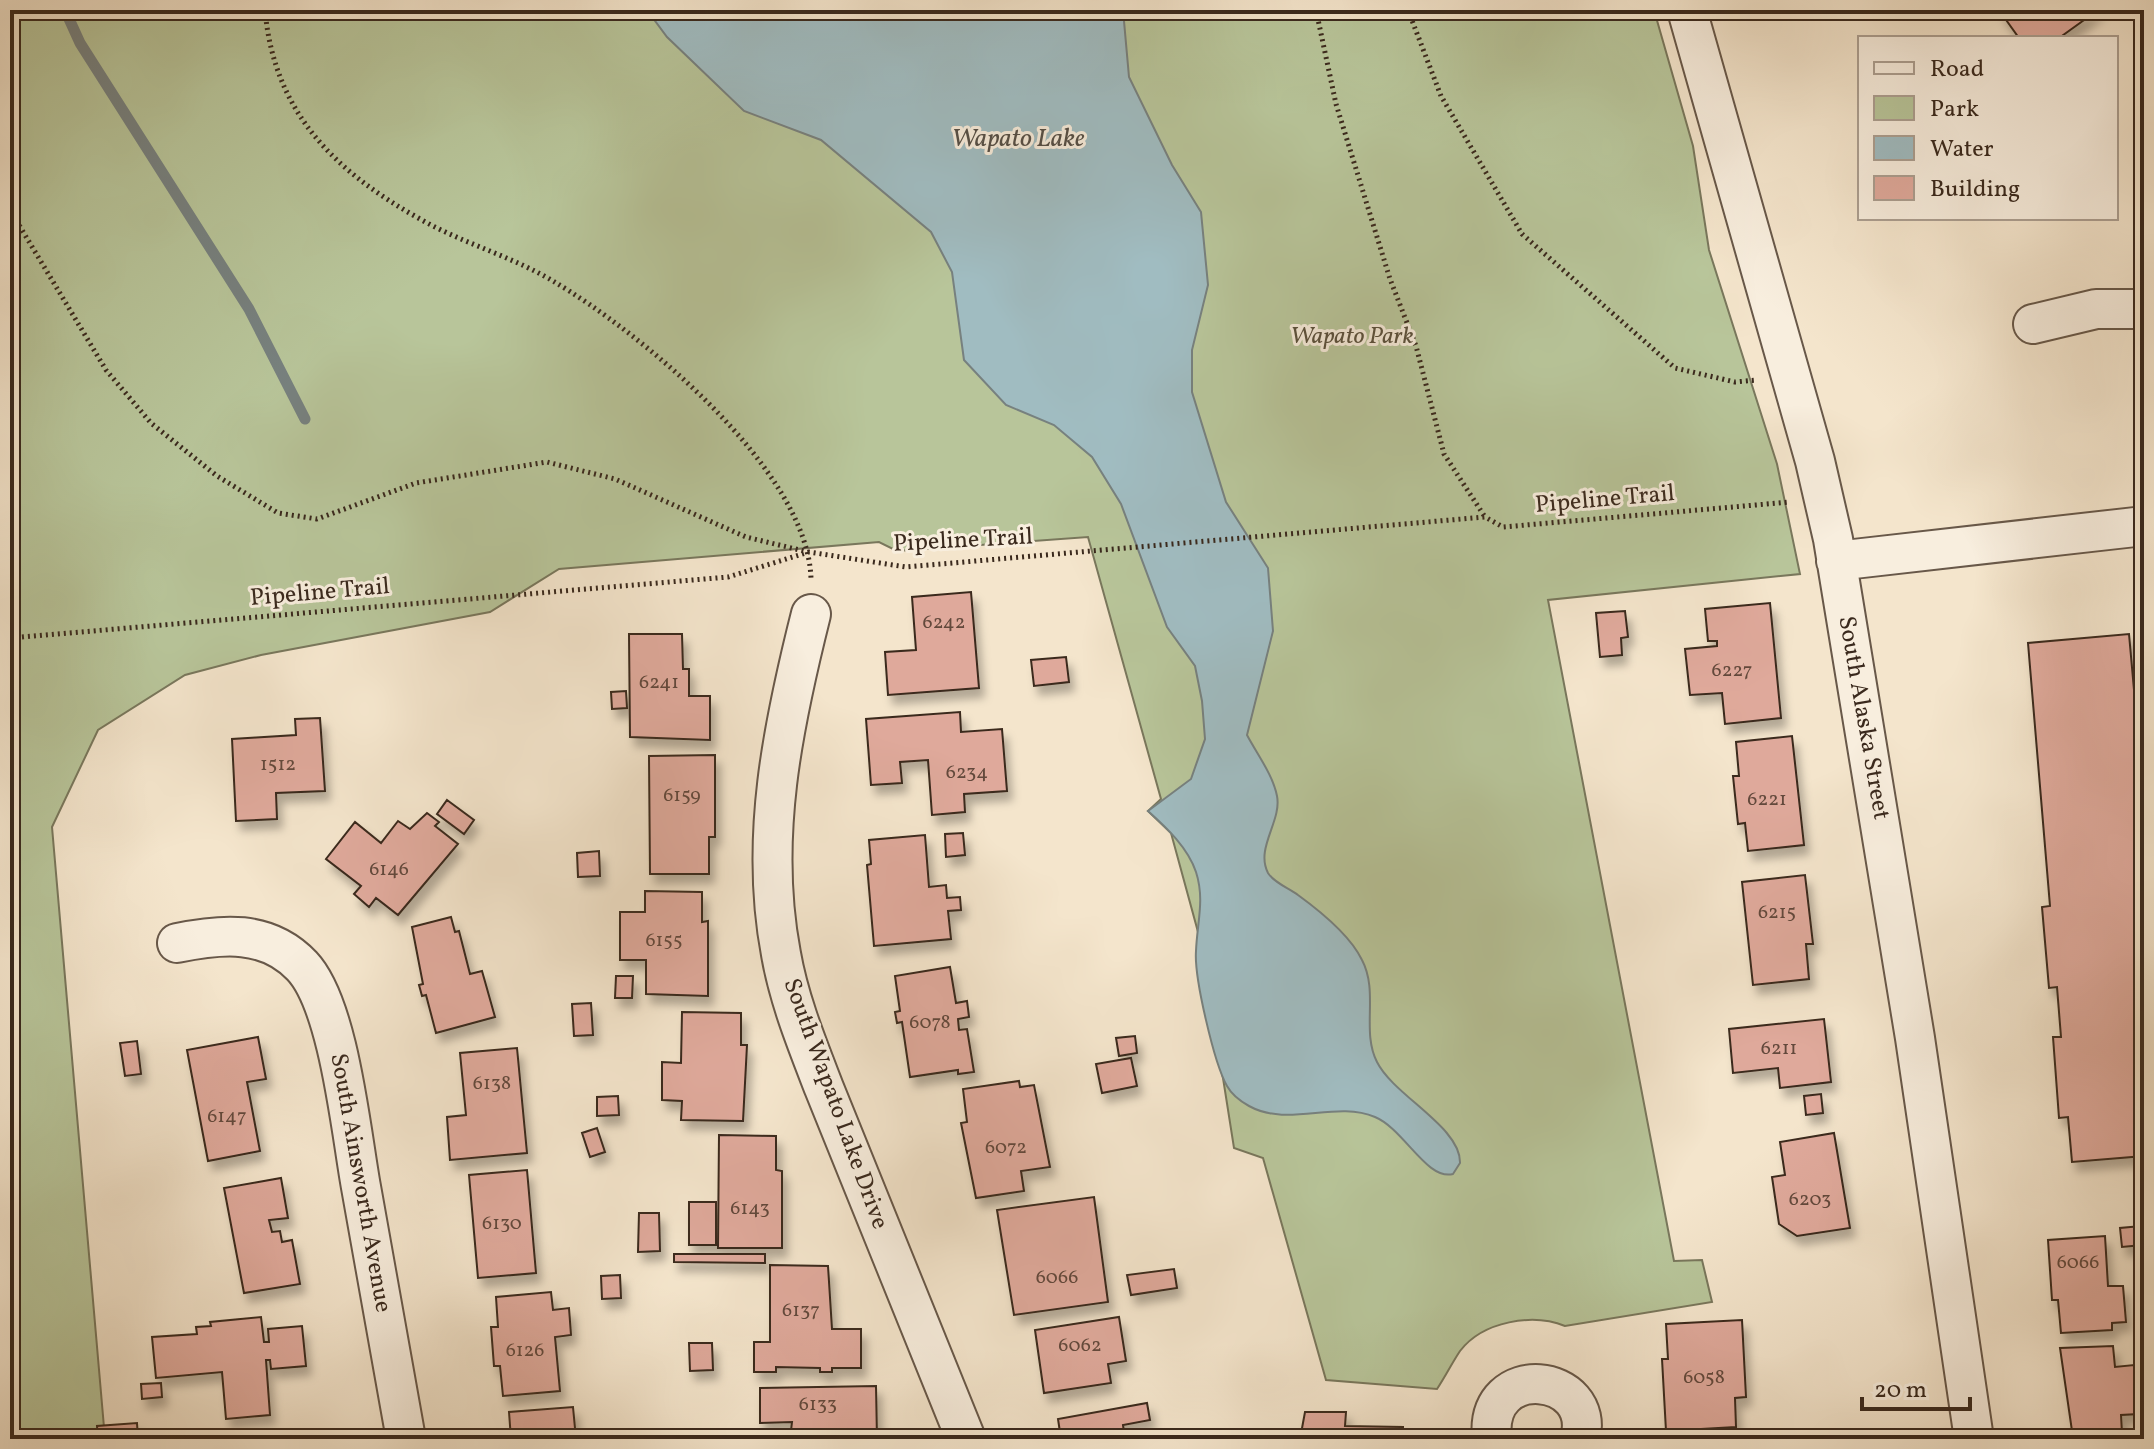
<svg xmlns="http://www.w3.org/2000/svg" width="2154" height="1449" viewBox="0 0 2154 1449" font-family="Vollkorn,serif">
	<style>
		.green { fill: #b8c59a; stroke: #79775c; stroke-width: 2 }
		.water { fill: #a0bcc1; stroke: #77817f; stroke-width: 2 }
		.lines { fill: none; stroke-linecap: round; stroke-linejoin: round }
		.stream { stroke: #77817f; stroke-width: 11 }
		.building { fill: #dfa99b; stroke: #3a291d; stroke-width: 2; filter: url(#shadow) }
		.minor-casing { stroke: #685849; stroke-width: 42 }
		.path { stroke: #3a291d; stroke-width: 5; stroke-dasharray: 2 4; stroke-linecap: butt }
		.minor { stroke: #f8eede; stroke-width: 38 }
		.labels { text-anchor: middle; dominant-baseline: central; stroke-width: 6; stroke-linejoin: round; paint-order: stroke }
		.number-label { font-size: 20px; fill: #63493c }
		.park-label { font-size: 24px; font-style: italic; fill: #5a503c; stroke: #f8eede }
		.street-label { font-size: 24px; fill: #3a291d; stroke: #f8eede }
		.water-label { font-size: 26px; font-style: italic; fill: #544e46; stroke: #f8eede }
	</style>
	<defs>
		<filter id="shadow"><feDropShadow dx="5" dy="9" stdDeviation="4" flood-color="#0004"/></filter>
	</defs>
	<rect width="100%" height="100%" fill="#f4e5cc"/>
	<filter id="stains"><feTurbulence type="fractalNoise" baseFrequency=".0025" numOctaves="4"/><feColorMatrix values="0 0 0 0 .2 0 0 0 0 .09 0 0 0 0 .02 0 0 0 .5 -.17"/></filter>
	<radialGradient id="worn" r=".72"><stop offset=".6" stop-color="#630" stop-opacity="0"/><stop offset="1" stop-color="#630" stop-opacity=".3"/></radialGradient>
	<path class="green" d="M10 10H1654L1693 146 1709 250 1777 464 1800 574 1548 600 1674 1261 1702 1260 1712 1302 1565 1326C1533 1313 1483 1321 1460 1351 1452 1363 1445 1377 1437 1389L1326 1380 1263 1158 1234 1148 1223 1078 1198 976V932L1171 833 1148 811 1161 799 1088 537 897 551 879 542 559 569 490 612 261 655 185 675 98 730 52 827 105 1439H10Z"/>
	<path class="water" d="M647 10H1127L1124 21 1129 77 1172 165 1201 212 1208 285 1192 350V392L1226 502 1268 568 1273 631 1247 735C1257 754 1273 775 1277 796 1282 821 1255 848 1268 873 1274 883 1289 888 1298 895 1320 911 1350 935 1362 960 1379 992 1361 1031 1377 1062 1394 1096 1461 1127 1460 1163L1453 1174C1427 1181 1404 1129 1375 1117 1335 1100 1289 1128 1249 1106 1240 1101 1232 1095 1227 1086 1214 1063 1194 977 1196 951 1197 923 1205 900 1196 872 1188 848 1167 828 1148 811L1191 779 1205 739 1202 701 1195 666 1167 627 1121 504 1092 457 1054 425 1006 405 964 360 952 272 931 232 821 140 744 111 667 37Z"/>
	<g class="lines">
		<path class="stream" d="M65 10 80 43 249 309 305 419"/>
	</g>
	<path class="building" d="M1999 10H2098L2059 38H2019Z
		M971 592 979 688 888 695 885 652 916 650 912 597Z
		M1770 603 1781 718 1725 724 1722 693 1690 695 1685 649 1717 646V641H1708L1705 609Z
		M1625 611 1628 637 1621 638 1622 655 1600 657 1596 613Z
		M629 634H682L683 669H689V696H710V740L630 737Z
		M2129 634 2135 701 2144 700V1156L2072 1162 2068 1117 2059 1118 2053 1037H2061L2057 987 2049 988 2042 907 2050 906 2028 643Z
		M1066 657 1069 682 1034 686 1031 660Z
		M626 691 627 708 612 709 611 692Z
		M960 712 961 732 1002 729 1007 791 964 794 965 812 932 815 928 760 900 762 902 783 871 785 866 719Z
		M320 718 325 791 276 793 277 819 236 821 232 739 296 735 295 719Z
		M1792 736 1804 845 1748 851 1745 823 1738 824 1733 776H1739L1736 742Z
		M715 755V837H709V874H650L649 756Z
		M447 800 474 820 464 834 437 814Z
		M427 813 439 822 435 826 458 844 398 915 376 898 369 907 354 894 361 886 326 859 355 822 381 843 398 821 410 829Z
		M963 833 965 855 946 857 945 834Z
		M925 835 929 887 946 885 947 898 960 897 961 910 948 911 951 939 874 946 867 865 871 864 869 840Z
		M599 851 600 876 578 877 577 853Z
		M1805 875 1813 944H1806L1809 979 1753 985 1742 882Z
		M645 891 702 892V922L708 921V996L646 994V960H620V912H645Z
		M451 917 455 932 459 931 470 974 482 971 495 1017 436 1033 426 995 422 996 419 985 423 984 412 927Z
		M950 967 956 1003 967 1001 969 1017 958 1019 959 1030 967 1029 974 1072 958 1074V1070L910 1077 902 1022 897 1023 895 1012 900 1011 895 976Z
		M616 976H633L632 998H615Z
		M591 1003 593 1035 574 1036 572 1004Z
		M682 1012 741 1013V1045H747L743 1121 681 1120 682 1101 662 1100V1062L681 1063Z
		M1824 1019 1831 1082 1780 1088 1778 1068 1733 1073 1729 1029Z
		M1135 1036 1137 1053 1119 1056 1116 1038Z
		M258 1037 266 1079 247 1082 260 1151 208 1161 187 1050Z
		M137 1041 141 1074 125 1076 120 1043Z
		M517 1048 527 1153 450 1160 447 1117 466 1115 460 1053Z
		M1131 1058 1137 1086 1102 1093 1096 1064Z
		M1019 1081 1020 1087 1034 1085 1050 1167 1021 1171 1024 1191 976 1198 961 1123 967 1122 963 1089Z
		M1821 1094 1823 1113 1806 1115 1804 1096Z
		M618 1096 619 1115 597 1116V1097Z
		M597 1128 605 1152 590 1157 582 1133Z
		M1834 1133 1850 1228 1797 1236 1779 1224 1772 1177 1785 1175 1780 1142Z
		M719 1135 776 1136V1170L782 1171V1248H718Z
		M527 1170 536 1273 478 1278 469 1175Z
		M281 1178 288 1218 269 1220 272 1232 280 1231 282 1242 292 1240 300 1284 244 1293 224 1188Z
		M1094 1197 1108 1302 1014 1315 997 1210Z
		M689 1202H716V1245H689Z
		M639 1213H659L660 1251 638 1252Z
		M2141 1226 2142 1245 2122 1247 2120 1228Z
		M2105 1236 2108 1286H2123L2126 1322 2112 1323V1330L2061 1333 2058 1300H2052L2048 1240Z
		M674 1254H765V1263L674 1262Z
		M770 1265 828 1266 832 1329H861V1368H832V1372H820V1368L776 1367V1372H754V1342H770Z
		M1174 1269 1177 1288 1131 1295 1127 1275Z
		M620 1275 621 1298 602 1299 601 1276Z
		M551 1292 553 1310 569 1308 571 1335 555 1337 560 1391 503 1396 500 1366H494L491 1327H498L496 1297Z
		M261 1317 264 1342H269L268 1329 302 1326 306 1366 271 1369 270 1360H266L270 1415 226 1419 222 1372 156 1378 152 1337 197 1334 196 1327 211 1326 210 1322Z
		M1119 1317 1126 1361 1108 1364 1111 1383 1044 1393 1035 1330Z
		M1742 1320 1746 1397 1735 1398 1736 1427 1666 1431 1662 1359H1668L1666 1324Z
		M689 1343H712L713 1370 690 1371Z
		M2113 1346 2115 1367 2134 1365 2139 1414 2121 1415 2122 1433 2073 1438 2060 1348Z
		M161 1383 162 1397 142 1399 141 1384Z
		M876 1386 877 1439H790L792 1422 760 1423V1388Z
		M1147 1403 1150 1420 1123 1425 1125 1439H1061L1058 1419Z
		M573 1407 576 1439H511L509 1412Z
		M1305 1412H1346L1345 1426 1403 1427V1439H1300Z
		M137 1423 138 1439H98L97 1426Z"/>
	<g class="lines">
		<defs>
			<path id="minor" d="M1687 10 1815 461 1833 539 1915 1038 1974 1439
				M2033 324 2096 309H2144
				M1836 561 2144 526
				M811 614C783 725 759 839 781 954 789 1000 807 1044 824 1088L966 1439
				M177 943C221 934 267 929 302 966 339 1005 351 1132 361 1187 376 1271 391 1355 406 1439
				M1492 1439C1483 1359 1598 1373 1580 1439"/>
		</defs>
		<use href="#minor" class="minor-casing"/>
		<path class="path" d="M265 10C274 112 334 171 420 219 462 243 511 256 553 281 641 333 808 470 811 579
			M1316 10 1336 104 1390 279 1416 346 1444 454 1485 517
			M1408 10 1441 96 1522 234 1675 368 1735 382 1757 380
			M10 210 106 370 151 423 217 476 278 513 317 519 416 483 547 462 615 479 746 537 808 552
			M10 638 728 577 809 552 906 567 1485 517 1503 527 1790 502"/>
		<use href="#minor" class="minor"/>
	</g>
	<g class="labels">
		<g class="number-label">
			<text x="944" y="623">6242</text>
			<text x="1732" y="671">6227</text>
			<text x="659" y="683">6241</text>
			<text x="278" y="765">1512</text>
			<text x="967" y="773">6234</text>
			<text x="682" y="796">6159</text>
			<text x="1767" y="800">6221</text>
			<text x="389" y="870">6146</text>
			<text x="1777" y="913">6215</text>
			<text x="664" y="941">6155</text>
			<text x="930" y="1023">6078</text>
			<text x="1779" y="1049">6211</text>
			<text x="492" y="1084">6138</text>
			<text x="227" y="1117">6147</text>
			<text x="1006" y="1148">6072</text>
			<text x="1810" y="1200">6203</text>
			<text x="750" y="1209">6143</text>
			<text x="502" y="1224">6130</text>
			<text x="2078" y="1263">6066</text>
			<text x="1057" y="1278">6066</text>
			<text x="801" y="1311">6137</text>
			<text x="1080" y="1346">6062</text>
			<text x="525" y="1351">6126</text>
			<text x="1704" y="1378">6058</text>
			<text x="818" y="1405">6133</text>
		</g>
		<g class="park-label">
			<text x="1352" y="337">Wapato Park</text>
		</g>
		<g class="street-label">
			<text transform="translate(1605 500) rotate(-5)">Pipeline Trail</text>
			<text transform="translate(963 541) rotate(-3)">Pipeline Trail</text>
			<text transform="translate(320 593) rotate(-5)">Pipeline Trail</text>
			<text transform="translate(1863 718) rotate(80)">South Alaska Street</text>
			<text transform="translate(835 1104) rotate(70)">South Wapato Lake Drive</text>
			<text transform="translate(360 1183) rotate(80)">South Ainsworth Avenue</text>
		</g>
		<g class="water-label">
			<text x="1018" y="139">Wapato Lake</text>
		</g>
	</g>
	<rect width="2154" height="1449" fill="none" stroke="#f4e5cc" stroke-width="40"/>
	<rect x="12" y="12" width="2130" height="1425" fill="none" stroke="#3a291d" stroke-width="4"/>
	<rect x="20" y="20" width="2114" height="1409" fill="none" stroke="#3a291d" stroke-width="2"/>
	<rect x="1858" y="36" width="260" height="184" fill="#f8eede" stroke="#ac9f91" stroke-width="2"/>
	<rect x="1874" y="62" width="40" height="12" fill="#f8eede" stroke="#ac9f91" stroke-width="2"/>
	<text x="1930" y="76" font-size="24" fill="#3a291d">Road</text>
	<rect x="1874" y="96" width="40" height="24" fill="#b8c59a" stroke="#ac9f91" stroke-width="2"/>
	<text x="1930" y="116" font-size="24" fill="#3a291d">Park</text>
	<rect x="1874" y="136" width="40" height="24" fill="#a0bcc1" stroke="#ac9f91" stroke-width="2"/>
	<text x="1930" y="156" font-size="24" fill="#3a291d">Water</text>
	<rect x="1874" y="176" width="40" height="24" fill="#dfa99b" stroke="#ac9f91" stroke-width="2"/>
	<text x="1930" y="196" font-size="24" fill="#3a291d">Building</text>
	<path d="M1862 1397v12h108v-12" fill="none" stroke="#3a291d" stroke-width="4"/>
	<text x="1874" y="1397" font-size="24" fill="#3a291d" stroke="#f8eede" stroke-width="6" paint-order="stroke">20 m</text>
	<rect width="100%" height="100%" filter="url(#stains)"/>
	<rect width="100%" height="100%" fill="url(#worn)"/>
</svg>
